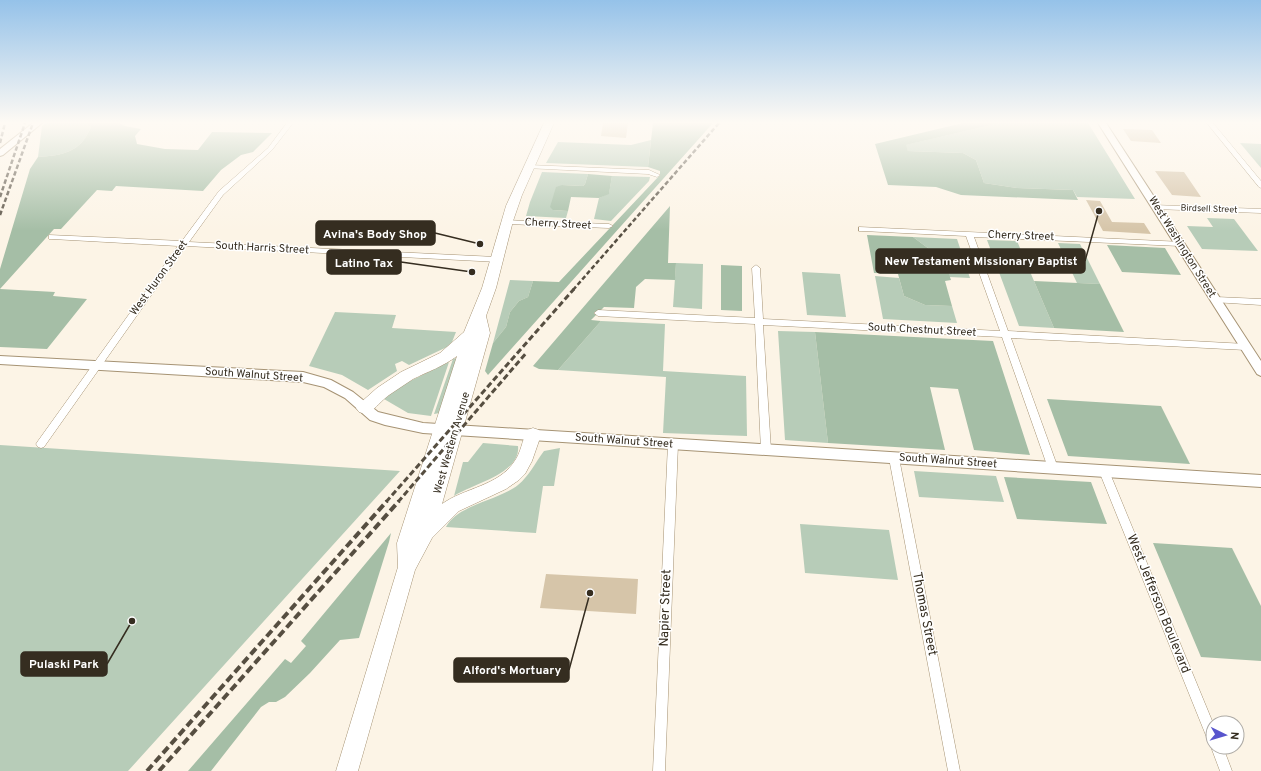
<svg xmlns="http://www.w3.org/2000/svg" width="1261" height="771" viewBox="0 0 1261 771" font-family="Overpass,sans-serif">
	<style>
		.green { fill: #b7ccb8 }
		.forest { fill: #a5bea6 }
		.building { fill: #d6c5a9 }
		.lines { fill: none; stroke-linecap: round; stroke-linejoin: round }
		.minor-casing { stroke: #a69374; stroke-width: 1 }
		.tertiary-casing { stroke: #a69374; stroke-width: 2 }
		.primary-casing { stroke: #a69374; stroke-width: 1 }
		.minor { fill: #fff; fill-rule: evenodd }
		.tertiary { fill: #fff; fill-rule: evenodd }
		.primary { fill: #fff; fill-rule: evenodd }
		.rail-far2 { stroke: #564e41; stroke-width: 2.5; stroke-dasharray: 4.5 2.5; stroke-linecap: butt }
		.rail-far1 { stroke: #564e41; stroke-width: 3; stroke-dasharray: 6 3; stroke-linecap: butt }
		.rail { stroke: #564e41; stroke-width: 4; stroke-dasharray: 8 4; stroke-linecap: butt }
		.labels { text-anchor: middle; dominant-baseline: central; stroke-width: 3; stroke-linejoin: round; paint-order: stroke }
		.far-street-label { font-size: 9px; fill: #352d20; stroke: #fff }
		.street-label { font-size: 11px; fill: #352d20; stroke: #fff }
		.near-street-label { font-size: 13px; fill: #352d20; stroke: #fff }
		.leader { fill: none; stroke: #352d20; stroke-width: 1.5 }
		.callout-dot { fill: #352d20; stroke: #fff; stroke-width: 1.5 }
		.callout { fill: #352d20; stroke: #352d20; stroke-width: 1.5 }
		.callout-label { font-size: 12px; text-anchor: middle; font-weight: bold; fill: #fff }
	</style>
	<rect width="100%" height="100%" fill="#fcf4e6"/>
	<path class="green" d="M46 123H85L91 127C80 153 63 155 38 157L42 126Z
		M1000 123H1088L1135 199 1077 197 1073 190 1017 188 984 183 976 160 963 153 908 151 905 145Z
		M651 140 648 167 546 163 558 142 631 145Z
		M1240 143 1261 144V168Z
		M542 172 588 174 585 184 583 186 562 185 553 210 568 211 566 218 526 216 530 202Z
		M612 176 650 177 649 181 611 221 594 219 599 198 609 193Z
		M1207 218 1234 219 1258 251 1202 249 1187 226 1213 227Z
		M913 237 957 239 970 278 949 277 944 260Z
		M987 240 1017 241 1054 328 1019 326Z
		M1058 243 1080 244 1100 284 1077 283Z
		M676 263 703 264 702 309 673 307Z
		M802 272 840 274 846 317 807 315Z
		M875 276 899 278 904 296 925 305 952 306 957 323 883 319Z
		M510 280 533 281 528 297 519 301 510 312 506 327 493 343Z
		M335 312 396 315 392 328 456 332 452 342 447 347 409 365 402 361 395 364 397 371 368 390 342 375 309 366Z
		M601 321 665 324 663 371 746 376 747 436 663 433 666 377 558 370Z
		M778 331 815 332 828 443 785 440Z
		M457 358 440 413 434 414 453 359Z
		M449 362 431 416 408 413 384 399 400 386Z
		M483 443 518 446C521 474 472 484 454 496L463 462H468Z
		M0 445 400 471 128 771H0Z
		M560 448 554 486H543L536 533 446 527C457 505 499 500 518 485 529 476 535 463 544 451Z
		M914 471 996 476 1004 502 919 497Z
		M800 524 889 530 898 580 805 573Z"/>
	<path class="forest" d="M85 123H119L125 126 141 129 135 136 137 144 165 149 198 150 212 132 272 133 253 152 241 155 221 170 203 191 116 186 112 191 97 190 61 229H54L0 289V269L30 169 38 157C63 155 80 153 91 127Z
		M653 123H713L488 375 485 371 493 343 506 327 510 312 519 301 528 297 533 281 559 282 660 175V171L648 167Z
		M963 123H1000L906 145 908 151 963 153 976 160 984 183 1017 188 1073 190 1078 200 961 195 936 187 888 185 875 144Z
		M588 174 612 176 609 194 599 198 571 197 568 211 553 210 550 207 556 187 562 185 583 186 585 184Z
		M670 206 668 263H676L675 280 645 279 636 287 634 308 604 307 591 320 601 321 558 370 539 369 533 366Z
		M867 235 913 237 944 260 951 280 945 281 952 306 925 305 904 296 898 274 874 273Z
		M1107 245 1165 248 1181 275 1122 272Z
		M721 265 742 266V311L721 310Z
		M1034 281 1100 284 1124 332 1054 328Z
		M0 289 55 292 53 296 87 299 47 349 0 347Z
		M815 332 993 341 1030 455 974 450 958 389 930 387 945 450 828 443Z
		M1047 399 1161 406 1190 464 1068 456Z
		M1004 477 1091 482 1107 524 1017 519Z
		M391 533 389 542 359 638 340 640 310 673 285 697 276 702H269L261 707 211 771H188L285 659 291 663 306 646 301 641Z
		M1153 543 1232 548 1261 606V661L1201 657Z"/>
	<path class="building" d="M603 123H628L626 138 601 136Z
		M1123 129 1152 130 1161 143 1131 141Z
		M1155 171 1184 172 1201 197 1172 195Z
		M1086 200 1100 201 1112 222 1144 223 1151 234 1103 231Z
		M546 574 638 579 636 614 540 608Z"/>
	<g class="lines">
		<defs>
			<path id="minor" d="M287 123H293L272 150 223 195 189 242 496 257 500 260 499 262 186 246 44 447 41 448 38 447 36 444 38 441 178 246 52 239H49V235L182 241 219 191 268 148Z
				M1207 123H1213L1261 181V188L1259 187Z
				M528 165 649 170 660 175 657 177 648 174 526 168V166Z
				M1153 205 1261 209V213L1156 209H1153Z
				M504 220 609 224 613 226 609 228 507 224H504Z
				M859 227 1183 242 1184 244 1180 246 974 237 1008 331 1246 344 1250 347 1246 350 1011 338 1058 468 1056 471 1053 472 1050 471 1048 468 1002 337 763 325 771 450 769 453 766 454 763 453 761 450 755 324 598 316 594 313 598 310 755 318 752 268 756 265 760 268 763 319 1000 331 966 236 862 231H859Z
				M1216 297 1261 299V305L1213 302 1212 300Z
				M673 440 676 441 678 444 665 771H653L668 444 670 441Z
				M894 454 897 455 899 458 960 771H948L889 458 891 455Z
				M1104 467 1107 468 1109 471 1213 723V747H1223L1232 771H1220L1211 747 1212 744 1209 742 1207 738 1099 471 1101 468Z"/>
			<path id="tertiary" d="M33 123H42L3 155 0 156V149Z
				M1098 123H1106L1261 361V376L1257 374Z
				M0 356 303 372 331 380 353 392 378 412 423 423 1261 475V487L423 433 385 425 370 420 345 398 324 387 303 382 0 364Z"/>
			<path id="primary" d="M544 123H554L522 195 513 221 496 288 486 316 490 333 442 504C464 488 498 486 514 462 521 453 522 441 527 430L533 428 539 430 541 435 532 461 525 474 519 480 506 489 459 511 432 538 415 570 358 771H336L398 567 397 543 457 356C444 366 427 372 413 379 405 384 397 390 389 395 379 402 371 417 359 412L356 408 359 404 377 388 401 372 440 353 464 332 482 288 506 206Z"/>
		</defs>
		<use href="#minor" class="minor-casing"/>
		<use href="#tertiary" class="tertiary-casing"/>
		<use href="#primary" class="primary-casing"/>
		<use href="#minor" class="minor"/>
		<use href="#tertiary" class="tertiary"/>
		<use href="#primary" class="primary"/>
		<path class="rail-far2" d="M0 143 5 123
			M0 197 25 123
			M0 215 33 123
			M573 290 719 123"/>
		<path class="rail-far1" d="M386 502 574 289
			M398 502 527 352"/>
		<path class="rail" d="M147 771 387 501
			M159 771 399 501"/>
	</g>
	<linearGradient id="sky" x2="0" y2="1"><stop stop-color="#95c2e9"/><stop offset="0.53" stop-color="#fefaf4"/><stop offset="1" stop-color="#fefaf4" stop-opacity="0"/></linearGradient>
	<rect width="1261" height="231" fill="url(#sky)"/>
	<g class="labels">
		<g class="far-street-label">
			<text transform="translate(1209 209) rotate(2)">Birdsell Street</text>
		</g>
		<g class="street-label">
			<text transform="translate(558 224) rotate(3)">Cherry Street</text>
			<text transform="translate(1021 236) rotate(2)">Cherry Street</text>
			<text transform="translate(1182 247) rotate(58)">West Washington Street</text>
			<text transform="translate(262 248) rotate(3)">South Harris Street</text>
			<text transform="translate(159 278) rotate(-54)">West Huron Street</text>
			<text transform="translate(922 330) rotate(3)">South Chestnut Street</text>
			<text transform="translate(254 375) rotate(4)">South Walnut Street</text>
			<text transform="translate(624 441) rotate(4)">South Walnut Street</text>
			<text transform="translate(452 443) rotate(-74)">West Western Avenue</text>
			<text transform="translate(948 461) rotate(4)">South Walnut Street</text>
		</g>
		<g class="near-street-label">
			<text transform="translate(1158 604) rotate(68)">West Jefferson Boulevard</text>
			<text transform="translate(666 608) rotate(-88)">Napier Street</text>
			<text transform="translate(924 614) rotate(79)">Thomas Street</text>
		</g>
	</g>
	<path class="leader" d="M480 244L435 233M1099 211L1085 261M472 272L401 262M132 621L107 664M590 593L569 670"/>
	<g class="callout-dot">
		<circle cx="480" cy="244" r="4"/>
		<circle cx="1099" cy="211" r="4"/>
		<circle cx="472" cy="272" r="4"/>
		<circle cx="132" cy="621" r="4"/>
		<circle cx="590" cy="593" r="4"/>
	</g>
	<g class="callout">
		<rect x="316" y="221" width="119" height="24" rx="4"/>
		<rect x="876" y="249" width="209" height="24" rx="4"/>
		<rect x="327" y="250" width="74" height="24" rx="4"/>
		<rect x="21" y="652" width="86" height="24" rx="4"/>
		<rect x="454" y="658" width="115" height="24" rx="4"/>
	</g>
	<g class="callout-label">
		<text x="375" y="238">Avina's Body Shop</text>
		<text x="981" y="265">New Testament Missionary Baptist</text>
		<text x="364" y="267">Latino Tax</text>
		<text x="64" y="668">Pulaski Park</text>
		<text x="512" y="674">Alford's Mortuary</text>
	</g>
	<g transform="translate(1225 735) rotate(95)"><circle r="19" fill="#ffffff" stroke="#aeaba6"/>
	<path d="M0-3L7 15L0 10L-7 15Z" fill="#5855cd"/>
	<text y="-6" font-size="11" font-weight="bold" text-anchor="middle" fill="#352d20">N</text>
	</g>
</svg>
